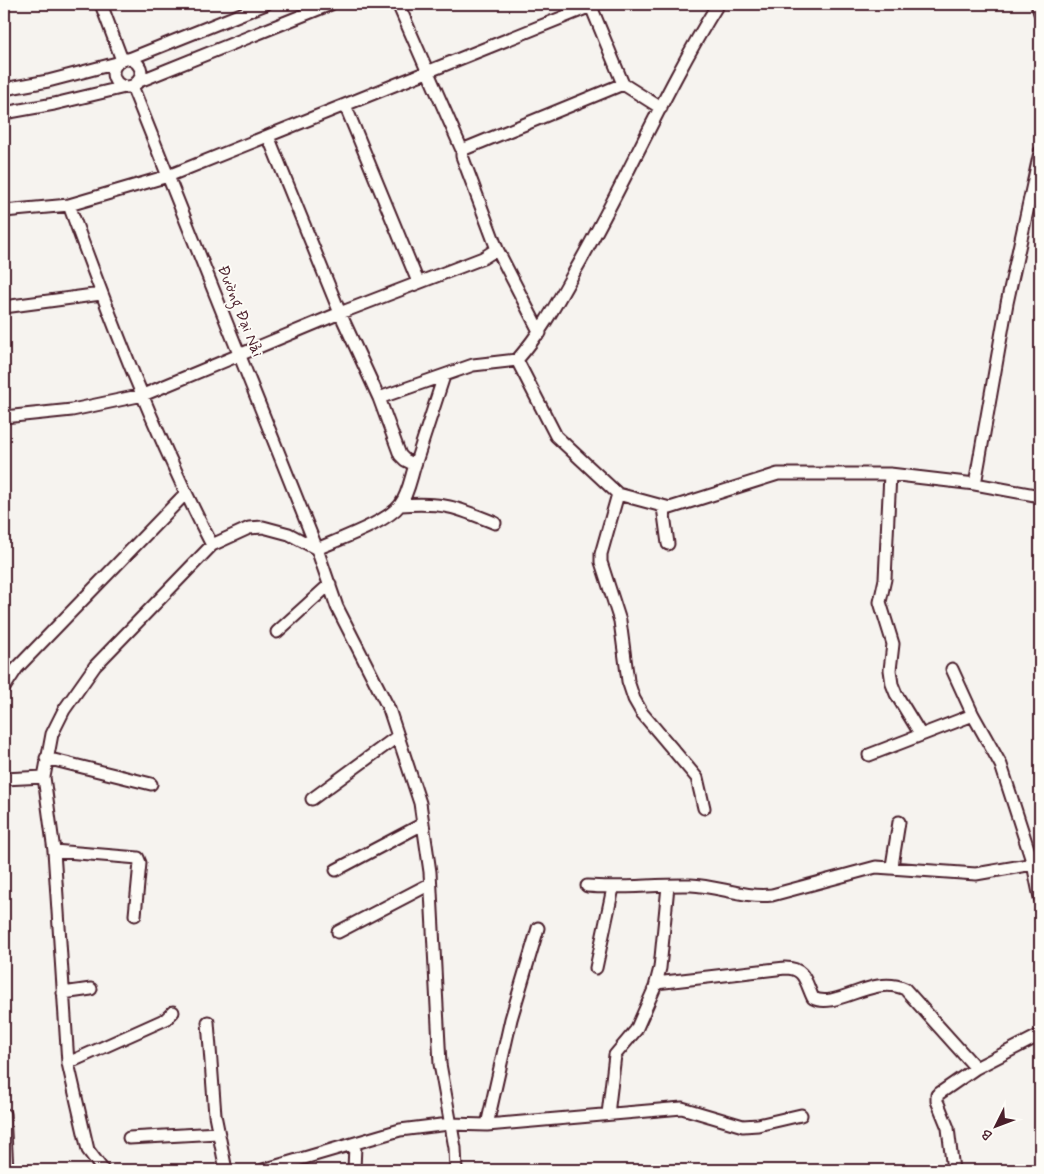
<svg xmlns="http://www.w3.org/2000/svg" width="1044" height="1174" viewBox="0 0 1044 1174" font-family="Mynerve,sans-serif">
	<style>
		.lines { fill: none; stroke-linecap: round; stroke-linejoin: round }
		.minor-casing { stroke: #4a1f2b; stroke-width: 15 }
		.minor { stroke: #fdfcf7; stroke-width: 11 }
		.labels { text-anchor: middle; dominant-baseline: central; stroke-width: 4; stroke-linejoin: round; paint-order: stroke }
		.street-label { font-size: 16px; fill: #4a1f2b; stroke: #fdfcf7 }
	</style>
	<rect width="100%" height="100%" fill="#f6f3ef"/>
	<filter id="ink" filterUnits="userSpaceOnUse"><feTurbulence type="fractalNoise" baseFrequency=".02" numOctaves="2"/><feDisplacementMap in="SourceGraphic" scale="10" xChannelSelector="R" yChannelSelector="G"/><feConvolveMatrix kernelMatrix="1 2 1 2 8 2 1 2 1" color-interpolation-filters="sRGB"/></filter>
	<g filter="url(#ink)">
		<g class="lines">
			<defs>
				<path id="minor" d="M101 4 122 60
					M398 4 462 150V156L497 249 540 333
					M590 4 623 84 661 108
					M1037 4 1040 13
					M129 59 266 4
					M113 73a14 14 0 1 1 28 0a14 14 0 1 1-28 0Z
					M137 82 331 4
					M132 86 317 549 337 607 389 709 420 803 430 872 440 1064 455 1148 456 1170
					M4 89 48 81 117 63
					M345 105 418 282
					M4 113 54 104 125 87
					M268 136 340 313 379 398 400 455 405 460 415 465 444 376
					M462 150 623 84
					M69 205C111 320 155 436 212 545
					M4 211 69 205 168 176 596 4
					M4 307 101 294
					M517 360 556 436 618 494
					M379 398 473 365 517 360C544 329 560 297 580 262 628 177 667 86 718 4
					M4 417 72 410 143 395 340 313 483 258 497 249
					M890 474 885 579 880 602 893 644 890 670 892 684 896 694 921 735 973 715
					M975 484 1007 303 1040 152
					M401 505C443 502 456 507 495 523
					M663 507 668 544
					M317 549C339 539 386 523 400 505 408 495 411 477 415 465
					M277 632 330 584
					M952 669 973 715 1001 765 1033 864 1040 898
					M4 688 17 668 185 494
					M869 755 921 735
					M46 758 151 784
					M4 779 44 777
					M312 799 398 736
					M704 808 697 778 642 713 634 699 628 681 620 621 601 562V554L618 494 670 508 778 474H890L975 484 1040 496
					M54 851 138 858 140 863 135 915
					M892 866 899 822
					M336 870 423 824
					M587 886C622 889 656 884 691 885 718 886 744 898 772 895L876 867 976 874 1033 864 1040 858
					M338 932 430 884
					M596 968 613 888
					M656 983 785 968C805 968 805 981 813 998 837 1010 872 974 905 989L976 1068
					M63 993 91 989
					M208 1022 215 1115 226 1170
					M68 1063 166 1019 173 1012
					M4 1114 7 1170
					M608 1114 615 1055 636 1030 655 987 660 968 668 886
					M487 1125 511 1019 538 928
					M129 1138 218 1133
					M103 1170 88 1150 68 1063 54 851 44 777 52 734 64 710 95 666 212 545 249 528 263 527 289 534 317 549
					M263 1170 400 1130 449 1124 487 1125 682 1108 743 1126 758 1125 801 1115
					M354 1170 355 1145
					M953 1170 948 1128 937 1101V1095L976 1068 1040 1035"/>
			</defs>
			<use href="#minor" class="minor-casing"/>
			<use href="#minor" class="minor"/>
		</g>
	</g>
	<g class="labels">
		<g class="street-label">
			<text transform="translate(240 311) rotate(68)">Đường Đại Nải</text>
		</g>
	</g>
	<rect width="1044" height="1174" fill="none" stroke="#fdfcf7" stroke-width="20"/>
	<rect x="10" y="10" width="1024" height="1154" fill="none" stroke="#4a1f2b" stroke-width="2" filter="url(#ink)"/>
	<g transform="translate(996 1126) rotate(228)" stroke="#fdfcf7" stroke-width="4" paint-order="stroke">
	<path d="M0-4L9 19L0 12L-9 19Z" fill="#4a1f2b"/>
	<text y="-8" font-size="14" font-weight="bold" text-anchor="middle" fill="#4a1f2b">B</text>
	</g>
</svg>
